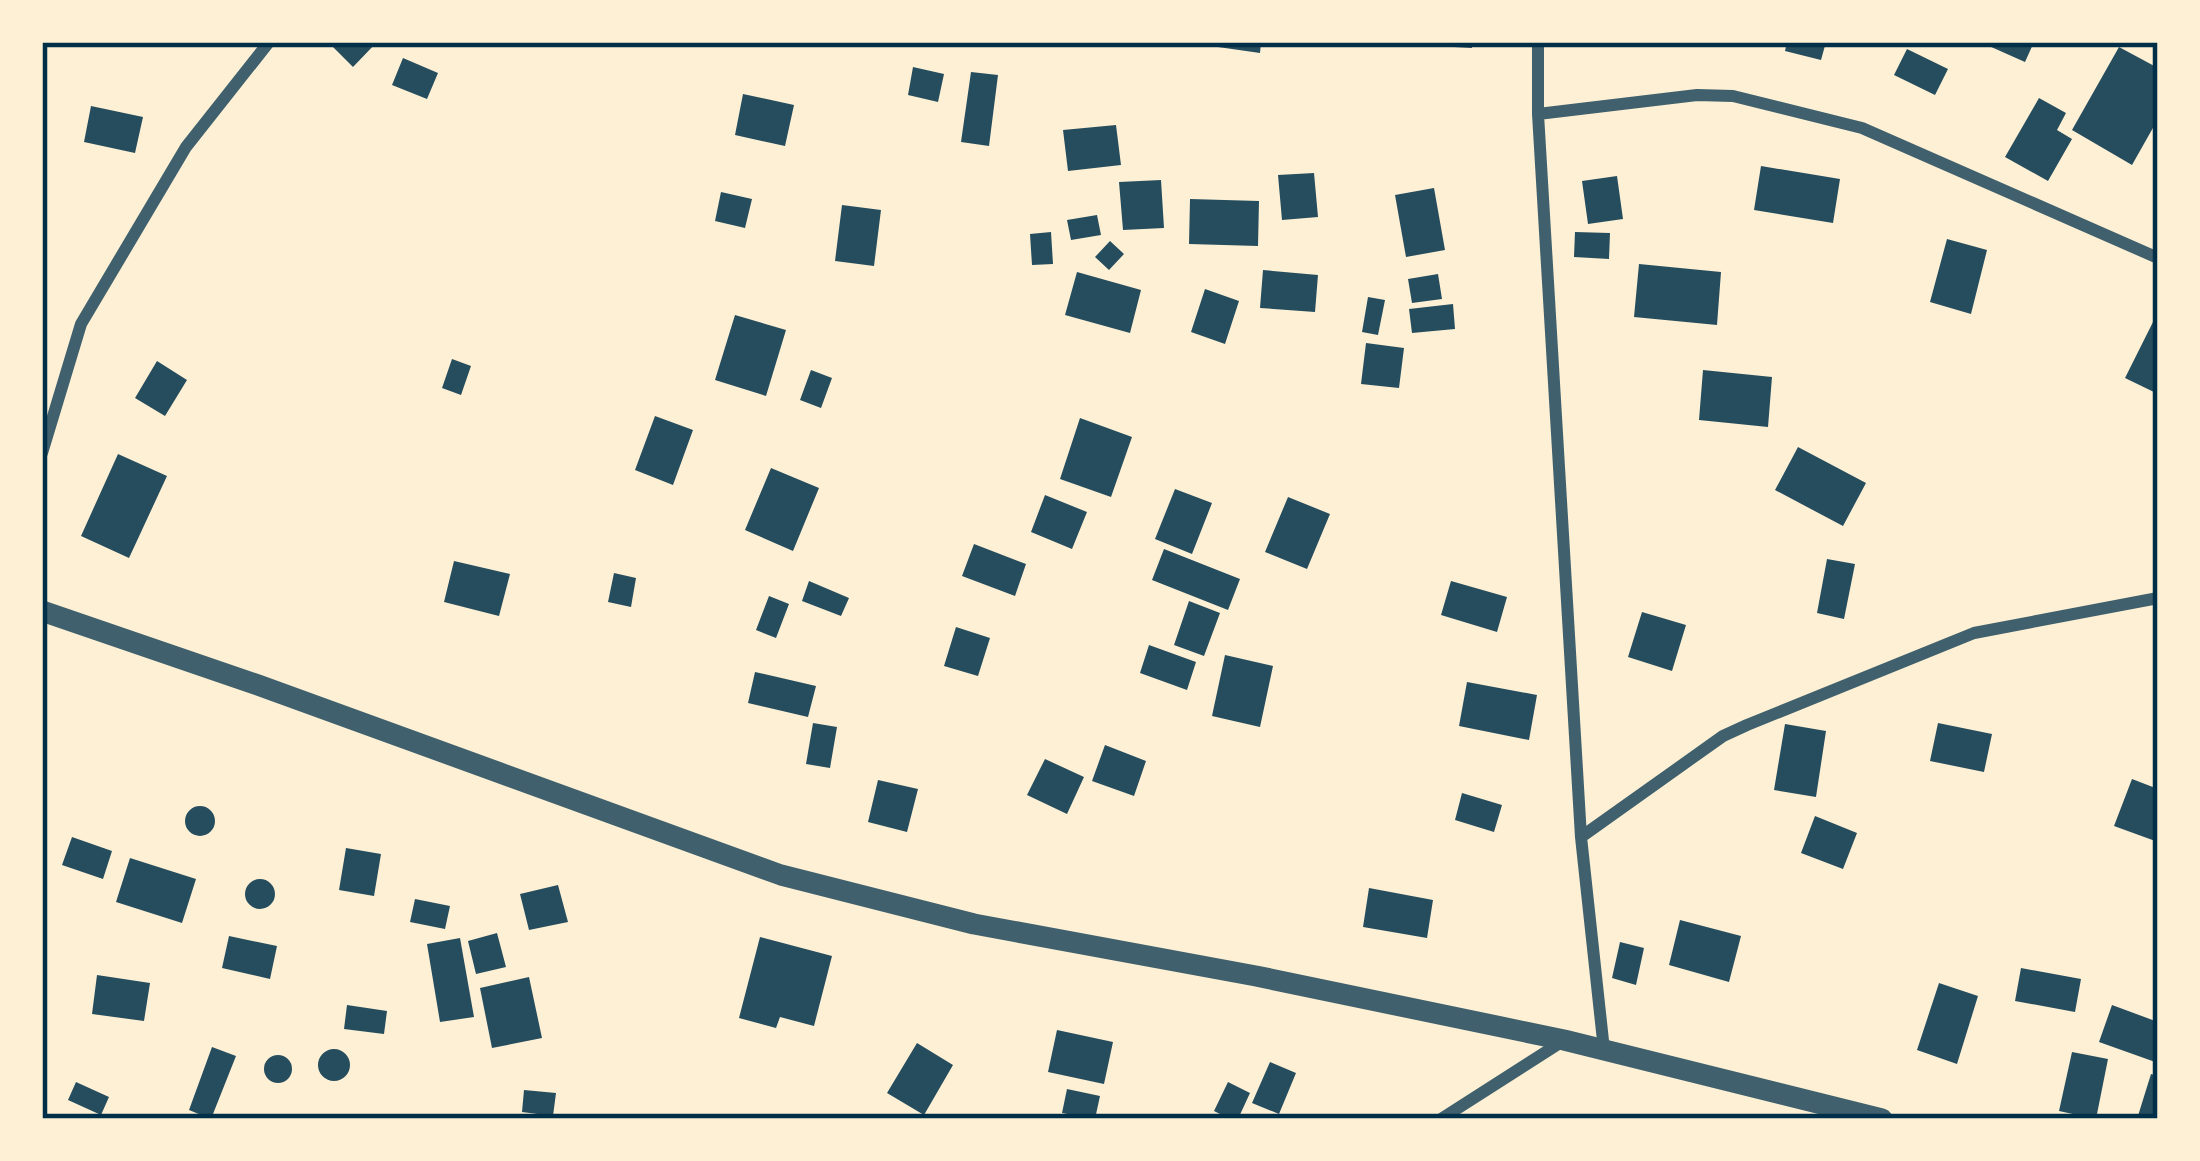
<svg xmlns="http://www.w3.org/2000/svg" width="2200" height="1161" viewBox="0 0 2200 1161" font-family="'Work Sans',sans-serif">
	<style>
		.building { fill: #264d5e }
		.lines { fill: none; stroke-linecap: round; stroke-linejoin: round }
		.minor { stroke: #3f606c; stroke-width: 12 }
		.tertiary { stroke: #3f606c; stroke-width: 21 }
		.neatline { fill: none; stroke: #003049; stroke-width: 4.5 }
	</style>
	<rect width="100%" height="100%" fill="#fdf0d5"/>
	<path class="building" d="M328 42H377L353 67Z
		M1205 42H1261L1260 53 1204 45Z
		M1436 42H1472V48L1436 46Z
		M1787 42H1826L1821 60 1785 51Z
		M1991 42H2034L2025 62 1989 46Z
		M2119 47 2158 68V119L2132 165 2072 130Z
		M1907 49 1948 69 1935 95 1894 75Z
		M403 58 438 73 427 99 392 85Z
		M913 67 944 74 938 102 908 95Z
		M971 72 998 75 989 146 961 142Z
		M743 94 794 105 785 146 735 135Z
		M2039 98 2066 113 2057 130 2072 139 2048 181 2005 157Z
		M91 106 143 117 135 153 84 142Z
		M1116 125 1121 165 1068 171 1063 130Z
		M1761 166 1840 179 1833 223 1754 210Z
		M1314 173 1318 217 1282 220 1278 175Z
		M1617 176 1623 219 1588 224 1582 181Z
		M1161 180 1164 228 1123 230 1119 182Z
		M1434 188 1445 250 1406 257 1395 195Z
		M721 192 752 199 745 228 715 221Z
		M1190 199 1259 201 1258 246 1189 244Z
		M842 205 881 210 874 266 835 261Z
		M1097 215 1101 235 1071 240 1067 220Z
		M1051 232 1053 264 1032 265 1030 234Z
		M1575 232 1610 233 1609 259 1574 257Z
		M1947 239 1987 250 1971 314 1930 302Z
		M1110 241 1124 254 1109 270 1095 257Z
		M1639 264 1721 272 1717 325 1634 317Z
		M1263 270 1318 275 1315 312 1260 308Z
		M1077 272 1141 290 1130 333 1065 315Z
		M1438 274 1442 299 1412 303 1408 279Z
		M1205 289 1239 301 1225 344 1191 332Z
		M1368 297 1385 300 1378 335 1362 332Z
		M1453 304 1455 329 1412 333 1409 309Z
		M2158 312V394L2125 378Z
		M735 315 786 330 766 396 715 380Z
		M1366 343 1404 348 1399 388 1361 384Z
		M452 359 471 366 461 395 442 388Z
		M157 361 187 380 165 416 135 398Z
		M811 370 832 378 821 408 800 400Z
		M1703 370 1772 377 1768 427 1699 420Z
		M655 416 693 430 673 485 635 470Z
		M1080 418 1132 437 1111 497 1060 479Z
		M1798 447 1866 483 1843 526 1775 490Z
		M118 454 167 476 129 558 81 536Z
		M771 468 819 488 793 551 745 530Z
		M1175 489 1212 503 1192 554 1155 539Z
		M1045 495 1087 512 1072 549 1031 532Z
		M1288 497 1330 514 1307 569 1265 552Z
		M974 544 1026 564 1015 596 962 576Z
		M1164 549 1240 579 1228 610 1152 580Z
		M1827 559 1855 564 1844 619 1817 613Z
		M454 561 510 574 499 616 444 602Z
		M614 573 636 578 631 607 608 602Z
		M809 581 849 598 841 616 802 601Z
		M1451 581 1507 597 1497 632 1441 615Z
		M769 596 789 604 776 638 756 630Z
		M1189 601 1220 613 1204 656 1174 645Z
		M1642 612 1686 625 1672 671 1628 657Z
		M956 627 990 638 978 676 944 666Z
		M1149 645 1196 662 1187 690 1140 673Z
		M1225 655 1273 666 1260 727 1212 716Z
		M755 672 816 686 808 717 748 703Z
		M1467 682 1537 695 1529 740 1459 726Z
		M813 723 837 727 830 768 806 764Z
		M1938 723 1992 734 1984 772 1930 761Z
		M1785 724 1826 731 1816 797 1774 790Z
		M1105 745 1146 761 1134 796 1092 781Z
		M1045 759 1084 777 1067 814 1027 795Z
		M2132 779 2158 789V842L2114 826Z
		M878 780 918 789 907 832 868 822Z
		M1462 793 1502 805 1494 832 1455 820Z
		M185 821a15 15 0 1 1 30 0a15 15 0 1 1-30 0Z
		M1815 816 1857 833 1843 869 1801 853Z
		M72 837 112 851 103 879 62 865Z
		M346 848 381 854 374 896 339 890Z
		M130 858 196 879 182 923 116 902Z
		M245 894a15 15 0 1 1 30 0a15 15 0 1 1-30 0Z
		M558 885 568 922 529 930 520 894Z
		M1369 888 1433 900 1427 938 1363 927Z
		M415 899 450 906 445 929 410 922Z
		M1680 920 1741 936 1729 982 1669 965Z
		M497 933 506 967 476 974 468 941Z
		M229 936 277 946 270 979 222 968Z
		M760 937 832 956 814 1026 780 1017 776 1028 739 1018Z
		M460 938 474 1017 440 1022 427 944Z
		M1620 942 1644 948 1636 985 1612 978Z
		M2021 968 2081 979 2075 1012 2015 1001Z
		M97 975 150 983 144 1021 92 1014Z
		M529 977 542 1038 492 1048 480 988Z
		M1939 983 1978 996 1957 1064 1917 1050Z
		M347 1005 387 1011 384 1034 344 1029Z
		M2112 1005 2158 1022V1063L2099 1042Z
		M1057 1030 1113 1042 1104 1084 1048 1072Z
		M917 1043 953 1065 924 1115 887 1093Z
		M212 1047 236 1056 211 1119 189 1110Z
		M318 1065a16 16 0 1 1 32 0a16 16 0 1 1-32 0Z
		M2072 1052 2108 1059 2096 1119 2059 1111Z
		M264 1069a14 14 0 1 1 28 0a14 14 0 1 1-28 0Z
		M1270 1062 1296 1073 1279 1114 1252 1103Z
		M2151 1074 2158 1076V1119H2137Z
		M76 1082 109 1097 101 1115 68 1100Z
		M1228 1082 1250 1093 1238 1119H1230L1214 1111Z
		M1067 1089 1100 1096 1095 1119 1062 1113Z
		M524 1090 556 1093 553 1116 522 1112Z"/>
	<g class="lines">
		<path class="minor" d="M1538 42V114L1581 837 1604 1050
			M1538 114 1697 95 1733 96 1862 128 2158 258
			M42 453 81 324 186 147 269 42
			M1581 837 1723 736 1747 725 1974 633 2158 598
			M1441 1119 1563 1041"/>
		<path class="tertiary" d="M42 611 258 685 781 875 974 924 1256 976 1564 1040 1882 1119"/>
	</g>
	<rect width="2200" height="1161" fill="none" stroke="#fdf0d5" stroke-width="90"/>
	<rect x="45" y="45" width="2110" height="1071" class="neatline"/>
</svg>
